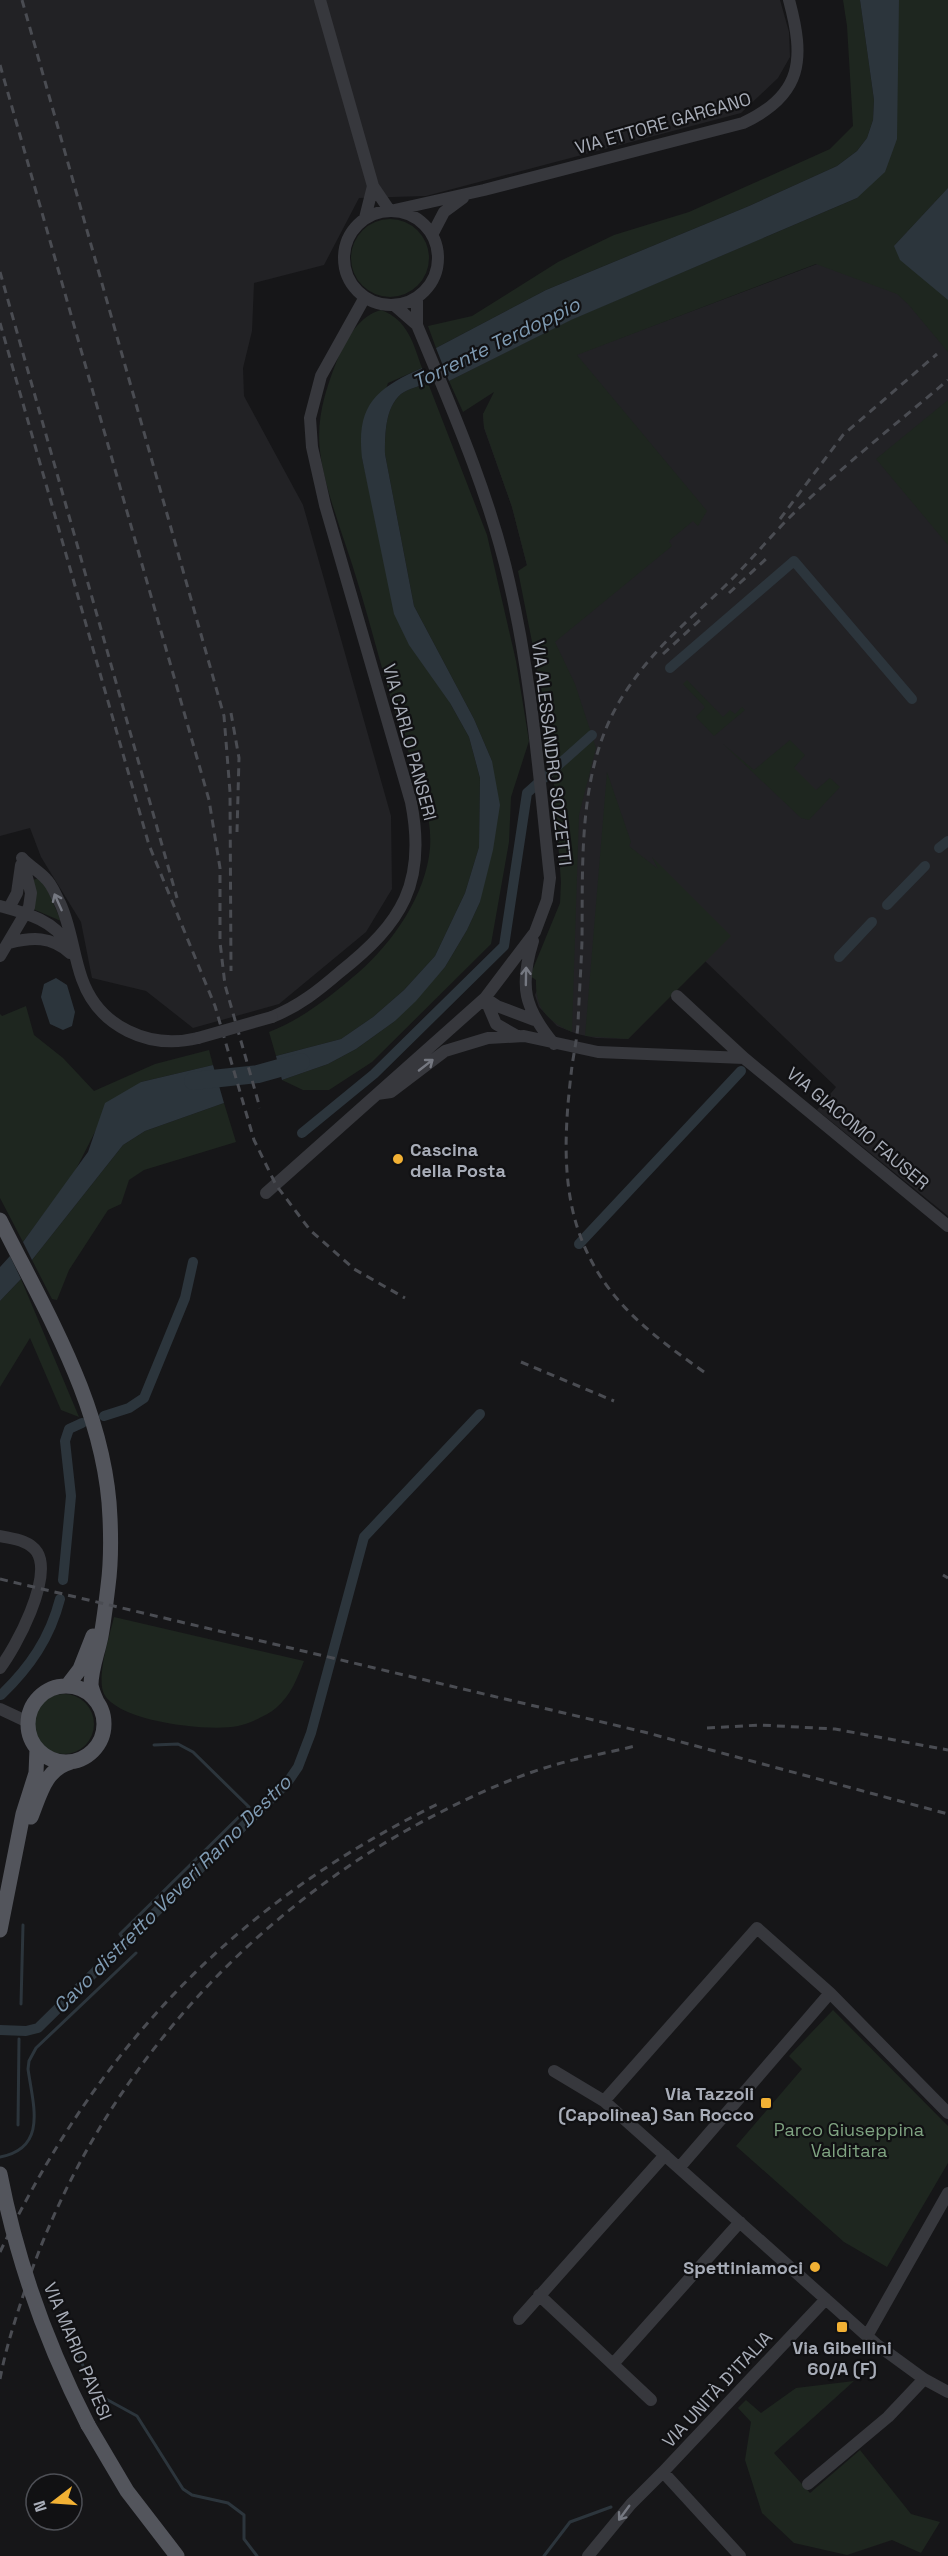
<svg xmlns="http://www.w3.org/2000/svg" width="948" height="2556" viewBox="0 0 948 2556" font-family="'Space Grotesk',sans-serif">
	<style>
		.built { fill: #222225 }
		.green { fill: #1e261f }
		.water { fill: #2c353c }
		.lines { fill: none; stroke-linecap: round; stroke-linejoin: round }
		.stream { stroke: #2c353c; stroke-width: 3 }
		.canal { stroke: #2c353c; stroke-width: 10 }
		.river { stroke: #2c353c; stroke-width: 18 }
		.minor { stroke: #37383d; stroke-width: 12 }
		.major { stroke: #53555c; stroke-width: 15 }
		.rail { stroke: #4a4c52; stroke-width: 3; stroke-dasharray: 8 6; stroke-linecap: butt }
		.minor-bridge { stroke: #37383d; stroke-width: 12 }
		.major-bridge { stroke: #53555c; stroke-width: 15 }
		.oneway { stroke: #757881 }
		.poi-dot { fill: #f2b134; stroke: #111113; stroke-width: 2 }
		.labels { text-anchor: middle; dominant-baseline: central; stroke-width: 4.5; stroke-linejoin: round; paint-order: stroke }
		.street-label { font-size: 18px; fill: #a8adb8; stroke: #111113 }
		.poi-label { font-size: 18px; font-weight: bold; fill: #a8adb8; stroke: #111113; text-anchor: end }
		.park-label { font-size: 18px; fill: #7fa381; stroke: #111113 }
		.water-label { font-size: 20px; font-style: italic; fill: #7f9bb3; stroke: #111113 }
	</style>
	<rect width="100%" height="100%" fill="#161618"/>
	<path class="built" d="M0 0H780L789 32 790 57 778 78 741 113 426 196 359 198 324 265 254 283 252 331 243 368 244 396 303 505 391 816 392 889 366 932 279 1004 193 1028 146 991 92 978 81 922 41 857 30 828 0 836Z
		M948 169V1216L817 1110 836 1087 705 961 628 1039 596 1038 577 1034 557 1026 539 1007 535 995 569 908 533 589 512 507 484 428 483 414 511 379 817 264Z"/>
	<path class="green" d="M843 0H860L874 100 873 120 867 138 857 151 837 166 749 206 546 290 436 348 428 326 472 316 558 262 614 235 689 212 830 149 853 126 847 26Z
		M899 0H948V188L894 246 948 300V352L908 304 897 294 816 264 577 355 707 511 698 526 693 521 669 541 672 546 555 642 575 684 596 748 579 815 572 1032C547 1021 535 1008 536 980L530 976 560 903 561 882 553 772 534 652 518 571 527 565 512 507 484 427 483 414 494 392 463 412 449 381 570 320 857 198 898 15Z
		M351 258a39 39 0 1 1 78 0a39 39 0 1 1-78 0Z
		M381 310C408 320 413 343 422 368L388 383 362 458 377 524 450 703 469 737 480 778 479 847 465 893 435 956 404 990 373 1017 341 1039 276 1056 269 1032C303 1019 332 995 359 972 393 942 426 895 430 848 433 809 413 767 401 730 384 680 372 628 356 577 345 540 324 488 320 451 316 418 326 388 338 358 346 339 360 315 381 310Z
		M428 383 487 535 516 661 529 741 511 797 509 842 491 944 372 1062 329 1090H303L282 1080 328 1064 356 1049 395 1021 445 967 467 930 480 902 492 761 474 719 414 606 385 454C385 434 385 408 401 394 408 389 420 386 428 383Z
		M948 400V545L876 459Z
		M687 680 723 717 730 710 735 714 742 707 745 710 714 736 696 717 705 707 683 684Z
		M790 740 805 755 794 768 816 790 830 778 840 787 809 820 801 818 723 744 754 770Z
		M607 772 631 842 629 846 658 869 652 857 731 936 628 1039 585 1036Z
		M39 878 44 882 61 921 33 909V880Z
		M26 1006 34 1035 63 1058 94 1091 155 1064 209 1050 213 1065 141 1082 96 1130 74 1173 23 1242 0 1198V1014L2 1016Z
		M224 1103 236 1142 144 1170 129 1180 121 1204 108 1210 69 1270 57 1300 52 1299 32 1260 123 1145 145 1131Z
		M21 1279 79 1417 61 1410 30 1338 0 1387V1301Z
		M114 1617 304 1661C297 1679 291 1695 276 1708 268 1715 248 1724 238 1726 209 1732 119 1722 104 1694 96 1677 110 1635 114 1617Z
		M34 1724a30 30 0 1 1 60 0a30 30 0 1 1-60 0Z
		M833 2010 948 2126V2163L887 2267 844 2242 736 2146 802 2069 789 2056Z
		M854 2381 774 2453 810 2493 860 2450 911 2514 940 2522 921 2553 892 2540 847 2555 794 2543 762 2513 745 2460 751 2422 738 2408 746 2400 761 2413 796 2388Z"/>
	<path class="water" d="M860 0H899L897 139 885 172 857 198 571 320 449 381 436 348 546 290 749 206 837 166 857 151 867 138 873 120 874 100Z
		M948 188V300L900 260 894 246Z
		M422 368 428 383C420 386 408 389 401 394 385 408 385 434 385 454L414 606 474 719 492 761 500 805 493 850 480 902 467 930 445 967 416 1001 395 1021 356 1049 328 1064 282 1080 276 1056 341 1039 373 1017 404 990 435 956 465 893 479 847 480 778 469 737 450 703 409 645 394 614 362 458C356 404 377 388 422 368Z
		M56 978 67 985 75 1012 72 1026 63 1030 50 1024 41 997 44 984Z
		M213 1065 224 1103 145 1131 123 1145 32 1260 23 1242 88 1152 105 1103 141 1082Z
		M10 1256 21 1279 0 1301V1267Z"/>
	<g class="lines">
		<path class="stream" d="M123 1938 120 1934 249 1807 193 1752 178 1744 154 1745
			M21 2004 23 1925
			M18 2125 19 2039
			M0 2157C48 2148 33 2105 28 2069L29 2061 36 2048 136 1953
			M61 2312 84 2368 96 2391 106 2399 137 2416 183 2489 192 2495 228 2503 244 2515V2539L257 2556
			M544 2556 570 2522 611 2507"/>
		<path class="canal" d="M670 668 794 561 912 699
			M939 848 948 841
			M887 905 925 866
			M839 957 872 922
			M302 1133 374 1074 504 946 527 793 592 735
			M579 1244 741 1071
			M104 1416 129 1408 144 1398 185 1298 193 1262
			M63 1580 71 1496 65 1441 69 1429 82 1423
			M1 1695C30 1667 50 1638 60 1599
			M0 2030 26 2031 38 2028 287 1783 298 1767 311 1733 364 1537 480 1414"/>
		<path class="river" d="M193 1081 258 1074 301 1062"/>
		<path class="minor" d="M320 0 373 186 390 211 484 190 743 123C803 95 805 59 789 0
			M344 258a47 47 0 1 1 94 0a47 47 0 1 1-94 0Z
			M365 218 373 186
			M432 235 444 212 463 198
			M394 305 417 325
			M22 858C29 866 39 871 46 879 52 884 56 896 60 903 71 926 73 954 82 979 99 1027 149 1050 198 1038
			M0 906C25 913 54 920 67 944
			M9 908 17 893 21 865
			M533 941C519 986 524 1008 554 1044
			M9 943C32 937 51 936 70 953
			M0 956 29 907 31 893 23 862
			M677 996 744 1058
			M485 998 497 1006 534 1020
			M485 998 496 1024 517 1036
			M272 1017C299 1006 318 991 340 972 402 923 427 883 411 802L325 505 312 447 310 418 321 376 365 297
			M377 1094 391 1092 445 1051 488 1038 524 1036 598 1052 744 1058 948 1226
			M266 1193 485 998 535 932 547 900 550 878C539 778 532 679 509 581 489 493 452 409 417 325V298
			M0 1536C13 1539 29 1540 37 1552 53 1578 16 1647 0 1668
			M0 1709 28 1722
			M554 2071 604 2101 876 2344 924 2379 948 2392
			M604 2101 757 1928 830 1993 948 2113
			M679 2168 830 1993
			M539 2295 651 2400
			M519 2319 665 2155
			M867 2336 948 2193
			M613 2364 740 2222
			M808 2484 888 2417 924 2379
			M588 2556 631 2504 663 2472
			M740 2556 663 2472 826 2299"/>
		<path class="major" d="M0 1220C47 1314 106 1410 110 1518 111 1540 111 1564 108 1586 106 1603 104 1620 101 1636 98 1652 91 1669 91 1685 92 1691 95 1697 97 1702
			M67 1686 80 1669 93 1636
			M28 1724a38 38 0 1 1 76 0a38 38 0 1 1-76 0Z
			M31 1817C40 1795 45 1769 71 1762
			M0 1930 23 1814 36 1773 37 1749
			M88 2425 127 2491 177 2556"/>
		<path class="rail" d="M22 0 224 716 230 792 231 971
			M0 65 209 800 220 868V942L225 985 260 1108
			M0 272 177 898
			M0 323 149 845 215 1006 254 1140 276 1185 310 1230 354 1269 405 1298
			M780 519 843 435 937 354
			M729 593 767 558
			M663 654 700 620
			M231 713 239 758 237 832
			M521 1362 614 1401
			M704 1372C653 1336 607 1302 583 1243 560 1188 565 1124 572 1066 574 1052 577 1039 578 1024 579 997 581 969 582 941 583 857 577 764 626 691 656 646 686 623 724 587 747 565 767 540 790 517 839 469 895 425 948 380
			M943 1575 948 1578
			M0 1579 644 1732 948 1814
			M707 1728 760 1725 835 1729 948 1750
			M0 2252C98 2046 236 1902 442 1802
			M0 2379C6 2347 16 2317 26 2287 95 2081 248 1909 441 1812 480 1792 523 1773 565 1762 588 1756 612 1752 635 1746"/>
		<path class="minor-bridge" d="M198 1038 272 1017"/>
		<path class="major-bridge" d="M0 2174C17 2262 47 2345 88 2425"/>
	</g>
	<defs><path id="oneway-shaft" d="M-6 0H5M1.5-3L5.5 0L1.5 3" fill="none" stroke-width="1.6" stroke-linecap="round" stroke-linejoin="round" transform="scale(1.5)"/></defs>
	<g class="oneway">
		<use href="#oneway-shaft" transform="translate(58 902) rotate(-114)"/>
		<use href="#oneway-shaft" transform="translate(526 976) rotate(-89)"/>
		<use href="#oneway-shaft" transform="translate(426 1065) rotate(-38)"/>
		<use href="#oneway-shaft" transform="translate(624 2513) rotate(126)"/>
	</g>
	<g class="poi-dot">
		<circle cx="398" cy="1159" r="6"/>
		<rect x="760" y="2097" width="12" height="12" rx="3"/>
		<circle cx="815" cy="2267" r="6"/>
		<rect x="836" y="2321" width="12" height="12" rx="3"/>
	</g>
	<g class="labels">
		<g class="street-label">
			<text transform="translate(663 123) rotate(-16)">VIA ETTORE GARGANO</text>
			<text transform="translate(410 742) rotate(75)">VIA CARLO PANSERI</text>
			<text transform="translate(552 753) rotate(83)">VIA ALESSANDRO SOZZETTI</text>
			<text transform="translate(858 1128) rotate(40)">VIA GIACOMO FAUSER</text>
			<text transform="translate(78 2351) rotate(67)">VIA MARIO PAVESI</text>
			<text transform="translate(717 2389) rotate(-47)">VIA UNITÀ D'ITALIA</text>
		</g>
		<g class="poi-label">
			<text x="410" y="1149" text-anchor="start">Cascina<tspan x="410" dy="21">della Posta</tspan></text>
			<text x="754" y="2093">Via Tazzoli<tspan x="754" dy="21">(Capolinea) San Rocco</tspan></text>
			<text x="803" y="2267">Spettiniamoci</text>
			<text x="842" y="2347" text-anchor="middle">Via Gibellini<tspan x="842" dy="21">60/A (F)</tspan></text>
		</g>
		<g class="park-label">
			<text x="849" y="2129">Parco Giuseppina<tspan x="849" dy="21">Valditara</tspan></text>
		</g>
		<g class="water-label">
			<text transform="translate(496 343) rotate(-26)">Torrente Terdoppio</text>
			<text transform="translate(172 1894) rotate(-45)">Cavo distretto Veveri Ramo Destro</text>
		</g>
	</g>
	<g transform="translate(54 2502) rotate(253)"><circle r="28" fill="#111113" stroke="#4d4f55" stroke-width="1.5"/>
	<path d="M0-4.5L10 22L0 15L-10 22Z" fill="#f2b134"/>
	<text y="-9" font-size="16" font-weight="bold" text-anchor="middle" fill="#a8adb8">N</text>
	</g>
</svg>
